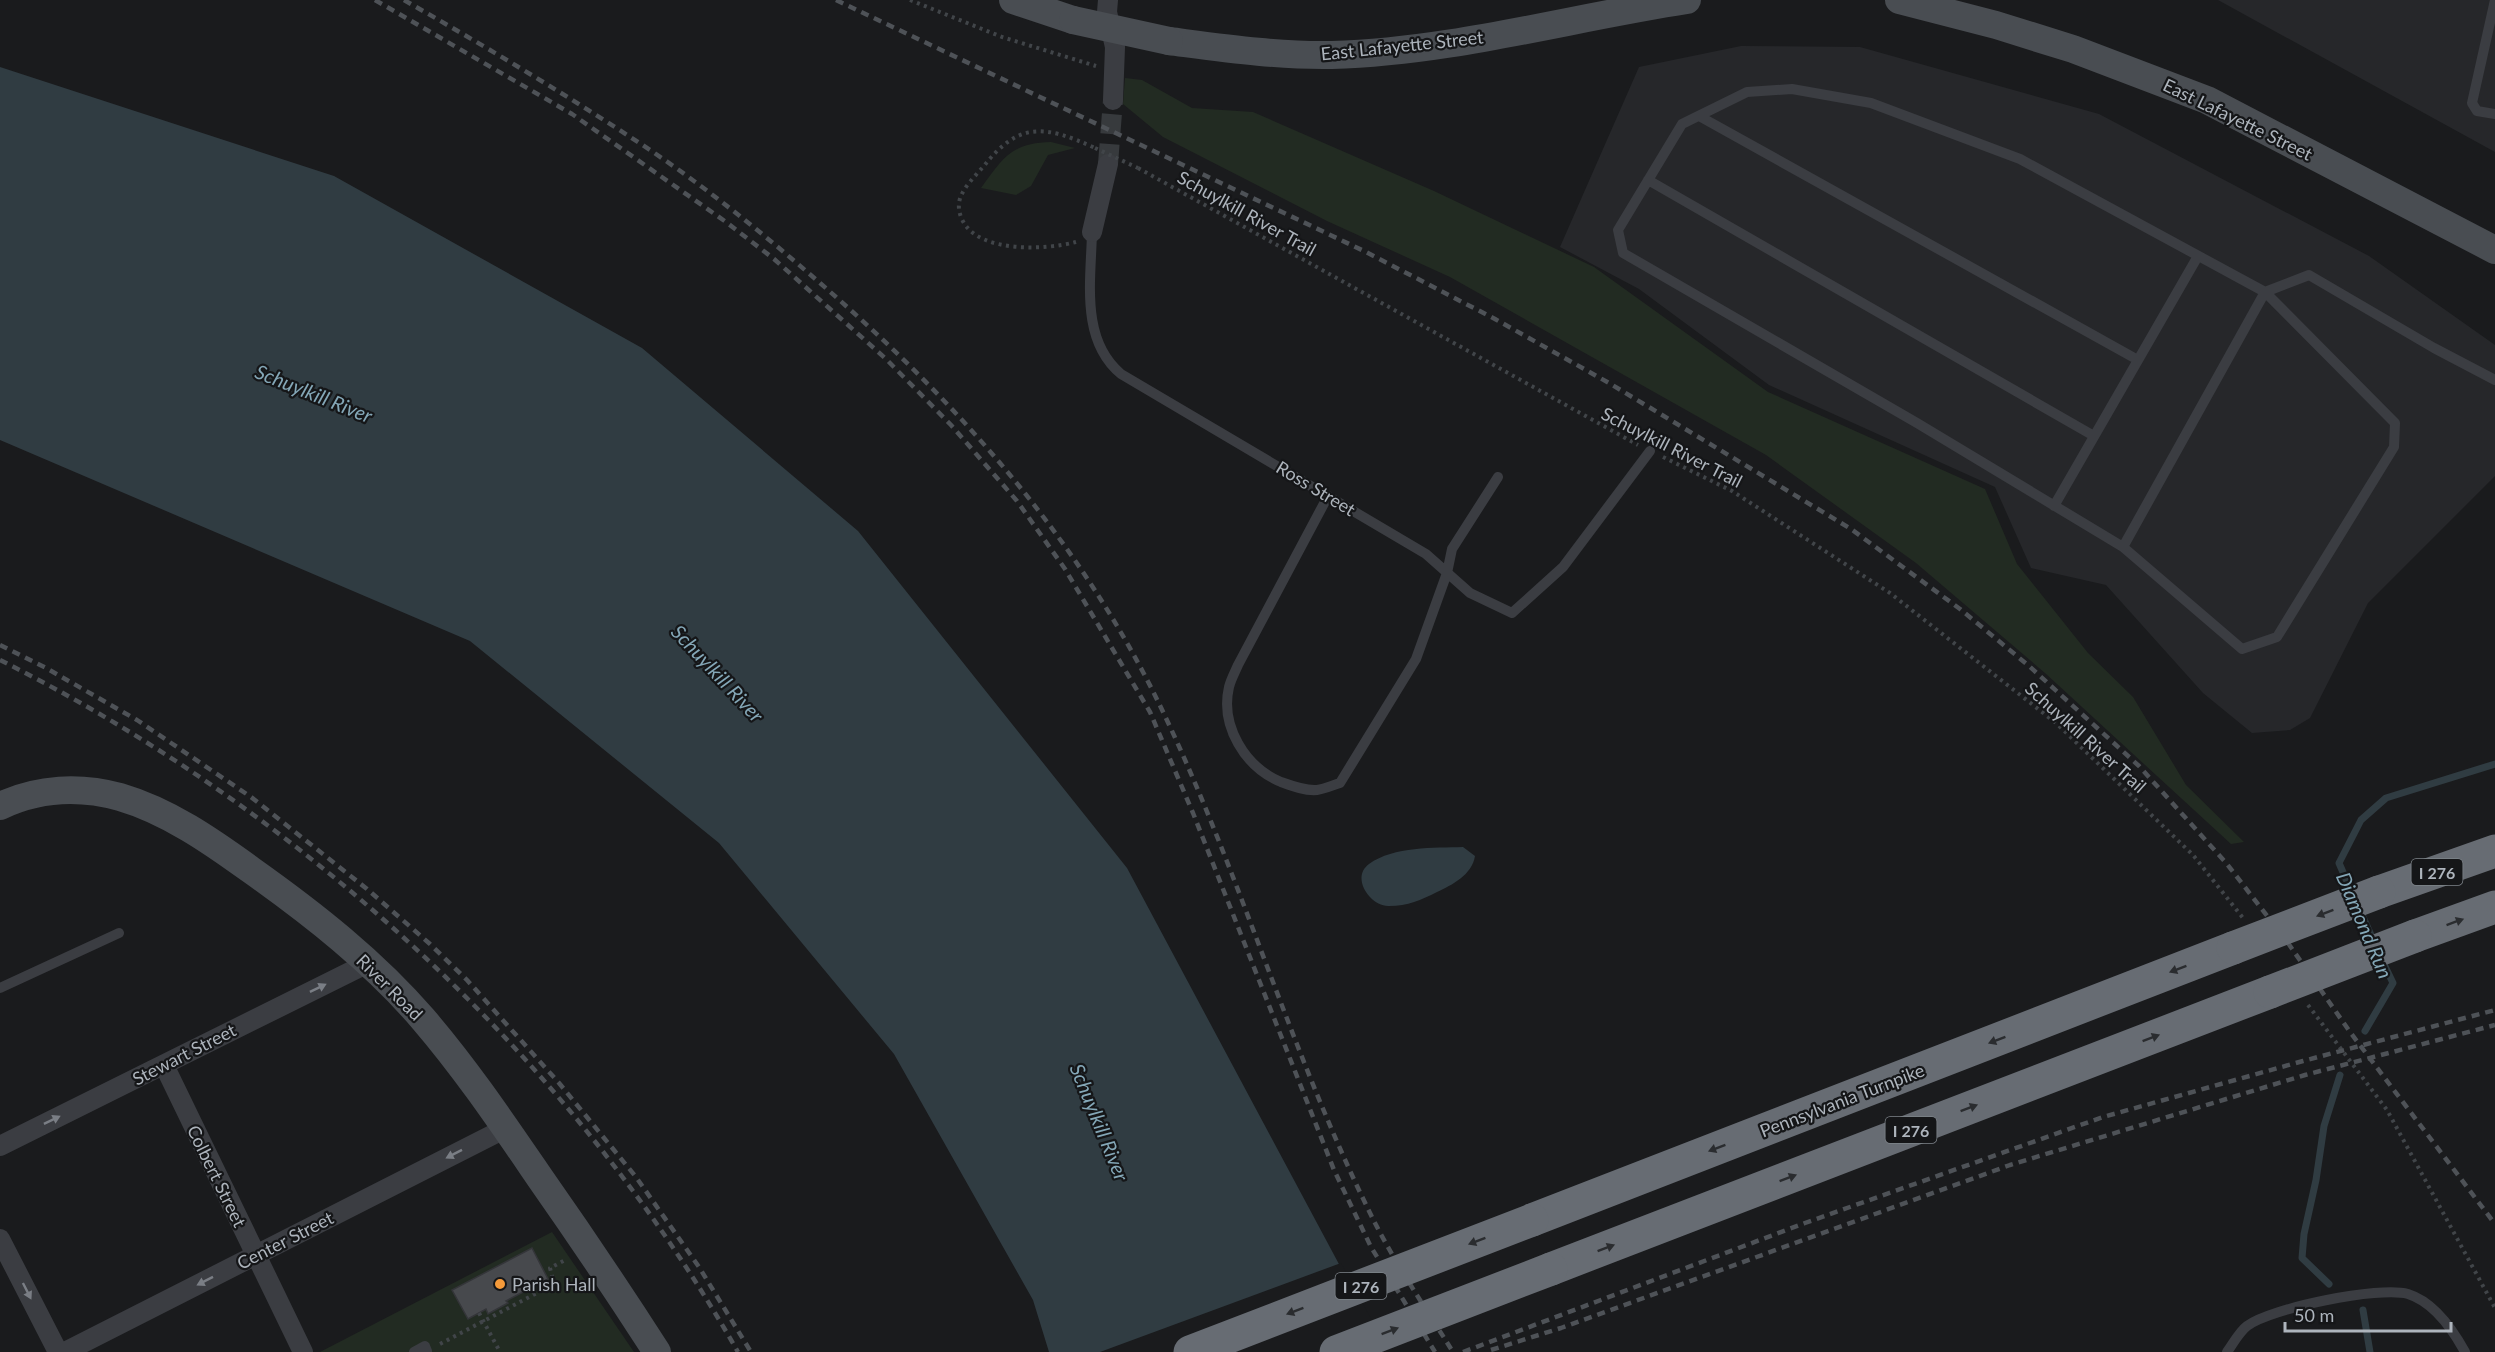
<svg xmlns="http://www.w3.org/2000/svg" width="2495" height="1352" viewBox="0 0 2495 1352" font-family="Lato,sans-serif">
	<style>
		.built { fill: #26272a }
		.green { fill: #222b22 }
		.water { fill: #303c42 }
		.pier { fill: #1a1b1d }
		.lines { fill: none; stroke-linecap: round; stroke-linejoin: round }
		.stream { stroke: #303c42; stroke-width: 7 }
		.building { fill: #47494d; stroke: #343539; stroke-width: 1.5 }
		.street-tunnel { stroke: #373a3d; stroke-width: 20; stroke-dasharray: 20 10; stroke-linecap: butt }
		.path { stroke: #414549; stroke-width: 4; stroke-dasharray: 3 4.5; stroke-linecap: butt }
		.lane { stroke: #3b3d42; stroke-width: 10 }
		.street { stroke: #3b3d42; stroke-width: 20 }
		.secondary { stroke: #494d52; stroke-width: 28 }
		.highway { stroke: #676c73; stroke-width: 33 }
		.rail { stroke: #4e5257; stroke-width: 4.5; stroke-dasharray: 8 6; stroke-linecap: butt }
		.path-bridge { stroke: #414549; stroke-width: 4; stroke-dasharray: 3 4.5; stroke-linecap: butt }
		.secondary-bridge { stroke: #494d52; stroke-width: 28 }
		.highway-bridge { stroke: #676c73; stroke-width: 33 }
		.oneway { fill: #2a2c2f }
		.oneway2 { fill: #7a7e85 }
		.poi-dot { fill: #f59a3a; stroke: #151618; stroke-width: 2 }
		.labels { text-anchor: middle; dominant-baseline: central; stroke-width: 4.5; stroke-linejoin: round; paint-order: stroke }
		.shield { fill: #151618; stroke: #7f858b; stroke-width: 1.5 }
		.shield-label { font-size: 16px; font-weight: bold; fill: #adb4bc }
		.street-label { font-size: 18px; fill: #adb4bc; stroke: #151618 }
		.poi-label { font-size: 18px; fill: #adb4bc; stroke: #151618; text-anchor: start }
		.water-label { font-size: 20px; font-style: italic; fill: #84a7b7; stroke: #151618 }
	</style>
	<rect width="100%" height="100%" fill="#1a1b1d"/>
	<path class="built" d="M2218 0H2495V152Z
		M1741 46 1860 47 2099 114 2369 256 2495 345V476L2368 603 2310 718 2290 730 2252 733 2203 693 2106 585 2031 568 1995 487 1769 385 1639 289 1560 247 1639 67Z"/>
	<path class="green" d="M1125 78 1142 80 1192 108 1253 112 1434 191 1594 267 1768 392 1985 489 2017 564 2088 653 2133 697 2186 785 2244 842 2231 844 2045 673 1916 563 1766 455 1450 277 1327 221 1163 137 1123 104Z
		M1051 142 1075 148 1048 155 1031 186 1016 195 981 188C1003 158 1011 143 1051 142Z
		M552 1232 634 1352H320Z"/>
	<path class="water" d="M0 67 334 176 642 348 858 531 1127 868 1386 1352H1049L1033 1300 894 1054 719 843 470 641 0 440Z
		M1463 847 1475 856C1472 875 1452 885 1437 892 1421 900 1408 906 1389 906 1371 907 1350 878 1369 864 1394 846 1434 848 1463 847Z"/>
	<path class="pier" d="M1341 1263 1389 1352H1100Z"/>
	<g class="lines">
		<path class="stream" d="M2352 893 2339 863 2361 820 2386 798 2495 764
			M2359 908 2374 942
			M2365 1031 2393 983 2381 958
			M2329 1284 2302 1258 2304 1234 2316 1180 2324 1126 2340 1075
			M2363 1310 2370 1352"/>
	</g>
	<path class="building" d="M532 1248 548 1279 506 1301 508 1303 488 1314 486 1309 468 1319 452 1290Z"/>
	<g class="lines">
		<path class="street-tunnel" d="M1108 164 1113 100"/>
		<path class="path" d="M910 0 1002 37 1096 66
			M1138 168 1638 445
			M1076 242C1046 250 982 253 964 223 959 215 957 205 961 196 965 186 975 176 983 167 1019 121 1045 125 1095 148
			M1663 457 1732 491 1890 593 2056 723 2193 855 2243 918
			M2308 1005 2387 1110 2495 1308
			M479 1313 500 1352
			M440 1344 554 1284 550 1268 567 1259"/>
		<path class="lane" d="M2495 0 2472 103 2477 111 2495 114
			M1699 116 2138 360
			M1648 180 2094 436
			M1092 232C1091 280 1080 340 1121 374L1426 554 1470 593 1512 613 1563 567 1650 451
			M1328 496 1238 665C1235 672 1231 679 1229 687 1220 726 1245 767 1281 782 1292 786 1305 791 1317 790 1325 789 1333 785 1340 783L1416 659 1447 573 1452 549 1498 477
			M2054 506 2198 256
			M2123 547 1917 423 1623 253 1618 230 1682 124 1747 92 1792 89 1871 103 2020 159 2265 292 2395 423 2394 447 2277 637 2242 649 2123 547 2265 292 2309 275 2434 348 2495 380
			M0 988 119 933
			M414 1352 425 1346 427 1351
			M2227 1352C2233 1344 2239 1332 2247 1326 2271 1308 2379 1286 2408 1294 2434 1302 2453 1330 2465 1352"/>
		<path class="street" d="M1108 0 1107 12 1115 47 1113 100
			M1092 232 1108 164
			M164 1065 303 1352
			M0 1146 368 963
			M0 1239 58 1352
			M65 1352 506 1128"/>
		<path class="secondary" d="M1013 0 1073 20
			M1899 0 1996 25 2073 49 2207 100 2495 250
			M1169 41C1223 48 1277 56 1332 55 1450 52 1570 18 1687 0
			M0 806C38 788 80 786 120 797 168 811 211 841 251 870 313 914 374 962 423 1019 466 1069 503 1124 540 1178 580 1235 619 1293 657 1352"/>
		<path class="highway" d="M2379 892 2495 851
			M2415 936 2495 907
			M1532 1220 2233 948
			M1551 1269 2270 992"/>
		<path class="rail" d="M375 0 572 114 726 222 774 259 885 358 951 425 1017 501 1065 569 1150 712 1193 813 1334 1170 1371 1247 1435 1352
			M404 0C488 48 572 98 653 152 712 192 767 237 820 283 961 405 1085 546 1165 716 1242 879 1291 1053 1371 1215 1394 1262 1425 1307 1453 1352
			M836 0 1364 251 1495 319 1609 383 1851 529 1960 609 2029 666 2139 766 2227 864 2288 943 2350 1032 2495 1224
			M0 645 46 668 137 720 251 797 367 889 430 944 467 980 559 1083 636 1177 699 1267 751 1352
			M0 660C302 811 570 1057 738 1352
			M1491 1350 1561 1328 2010 1165 2305 1075 2495 1025
			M1463 1352 1805 1223 2103 1117 2303 1061 2495 1010"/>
		<path class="path-bridge" d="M1095 148 1138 168"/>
		<path class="secondary-bridge" d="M1073 20 1169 41"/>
		<path class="highway-bridge" d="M2233 948 2379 892
			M2270 992 2415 936
			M1190 1352 1532 1220
			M1336 1352 1551 1269"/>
	</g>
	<defs><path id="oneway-solid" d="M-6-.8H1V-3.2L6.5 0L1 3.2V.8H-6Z" transform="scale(1.5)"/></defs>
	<g class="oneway">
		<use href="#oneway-solid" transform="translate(2325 913) rotate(159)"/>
		<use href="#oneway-solid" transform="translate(2455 922) rotate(-20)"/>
		<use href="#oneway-solid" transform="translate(2178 969) rotate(159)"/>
		<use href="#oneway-solid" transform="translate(2151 1038) rotate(-21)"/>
		<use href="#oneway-solid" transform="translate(1997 1040) rotate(159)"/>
		<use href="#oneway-solid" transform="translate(1969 1108) rotate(-21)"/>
		<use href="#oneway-solid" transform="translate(1717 1148) rotate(159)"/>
		<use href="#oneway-solid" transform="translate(1788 1178) rotate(-21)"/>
		<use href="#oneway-solid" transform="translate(1477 1241) rotate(159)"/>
		<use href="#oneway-solid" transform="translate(1606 1248) rotate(-21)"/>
		<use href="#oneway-solid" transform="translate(1295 1311) rotate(159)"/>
		<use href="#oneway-solid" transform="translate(1390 1331) rotate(-21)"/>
	</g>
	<g class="oneway2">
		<use href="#oneway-solid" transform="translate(318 988) rotate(-26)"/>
		<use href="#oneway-solid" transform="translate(52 1120) rotate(-26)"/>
		<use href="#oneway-solid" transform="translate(454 1154) rotate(153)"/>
		<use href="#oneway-solid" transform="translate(205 1281) rotate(153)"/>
		<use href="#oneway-solid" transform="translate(27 1291) rotate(63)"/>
	</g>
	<circle class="poi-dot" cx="500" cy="1284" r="6"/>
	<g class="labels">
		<g class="shield">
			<rect x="2411.5" y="859" width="51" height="26" rx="4.5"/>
			<rect x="1885.5" y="1117" width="51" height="26" rx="4.5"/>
			<rect x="1335.5" y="1273" width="51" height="26" rx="4.5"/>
		</g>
		<g class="shield-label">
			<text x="2437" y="872">I 276</text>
			<text x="1911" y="1130">I 276</text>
			<text x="1361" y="1286">I 276</text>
		</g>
		<g class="street-label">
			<text transform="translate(1402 45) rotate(-6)">East Lafayette Street</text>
			<text transform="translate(2238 119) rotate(26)">East Lafayette Street</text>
			<text transform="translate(1247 213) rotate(29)">Schuylkill River Trail</text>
			<text transform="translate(1672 447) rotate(27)">Schuylkill River Trail</text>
			<text transform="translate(1316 488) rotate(31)">Ross Street</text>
			<text transform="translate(2086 737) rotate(42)">Schuylkill River Trail</text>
			<text transform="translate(390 987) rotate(45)">River Road</text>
			<text transform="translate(184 1054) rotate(-27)">Stewart Street</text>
			<text transform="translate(1842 1100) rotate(-21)">Pennsylvania Turnpike</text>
			<text transform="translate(217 1176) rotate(64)">Colbert Street</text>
			<text transform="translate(285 1240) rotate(-27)">Center Street</text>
		</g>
		<g class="poi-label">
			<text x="512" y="1284">Parish Hall</text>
		</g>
		<g class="water-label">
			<text transform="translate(314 393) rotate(22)">Schuylkill River</text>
			<text transform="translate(718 673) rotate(47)">Schuylkill River</text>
			<text transform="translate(2365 925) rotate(67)">Diamond Run</text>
			<text transform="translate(1100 1122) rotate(68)">Schuylkill River</text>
		</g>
	</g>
	<path d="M2285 1322v9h166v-9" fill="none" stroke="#adb4bc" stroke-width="3"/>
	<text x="2294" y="1322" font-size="18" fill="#adb4bc" stroke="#151618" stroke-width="4.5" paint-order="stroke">50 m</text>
</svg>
